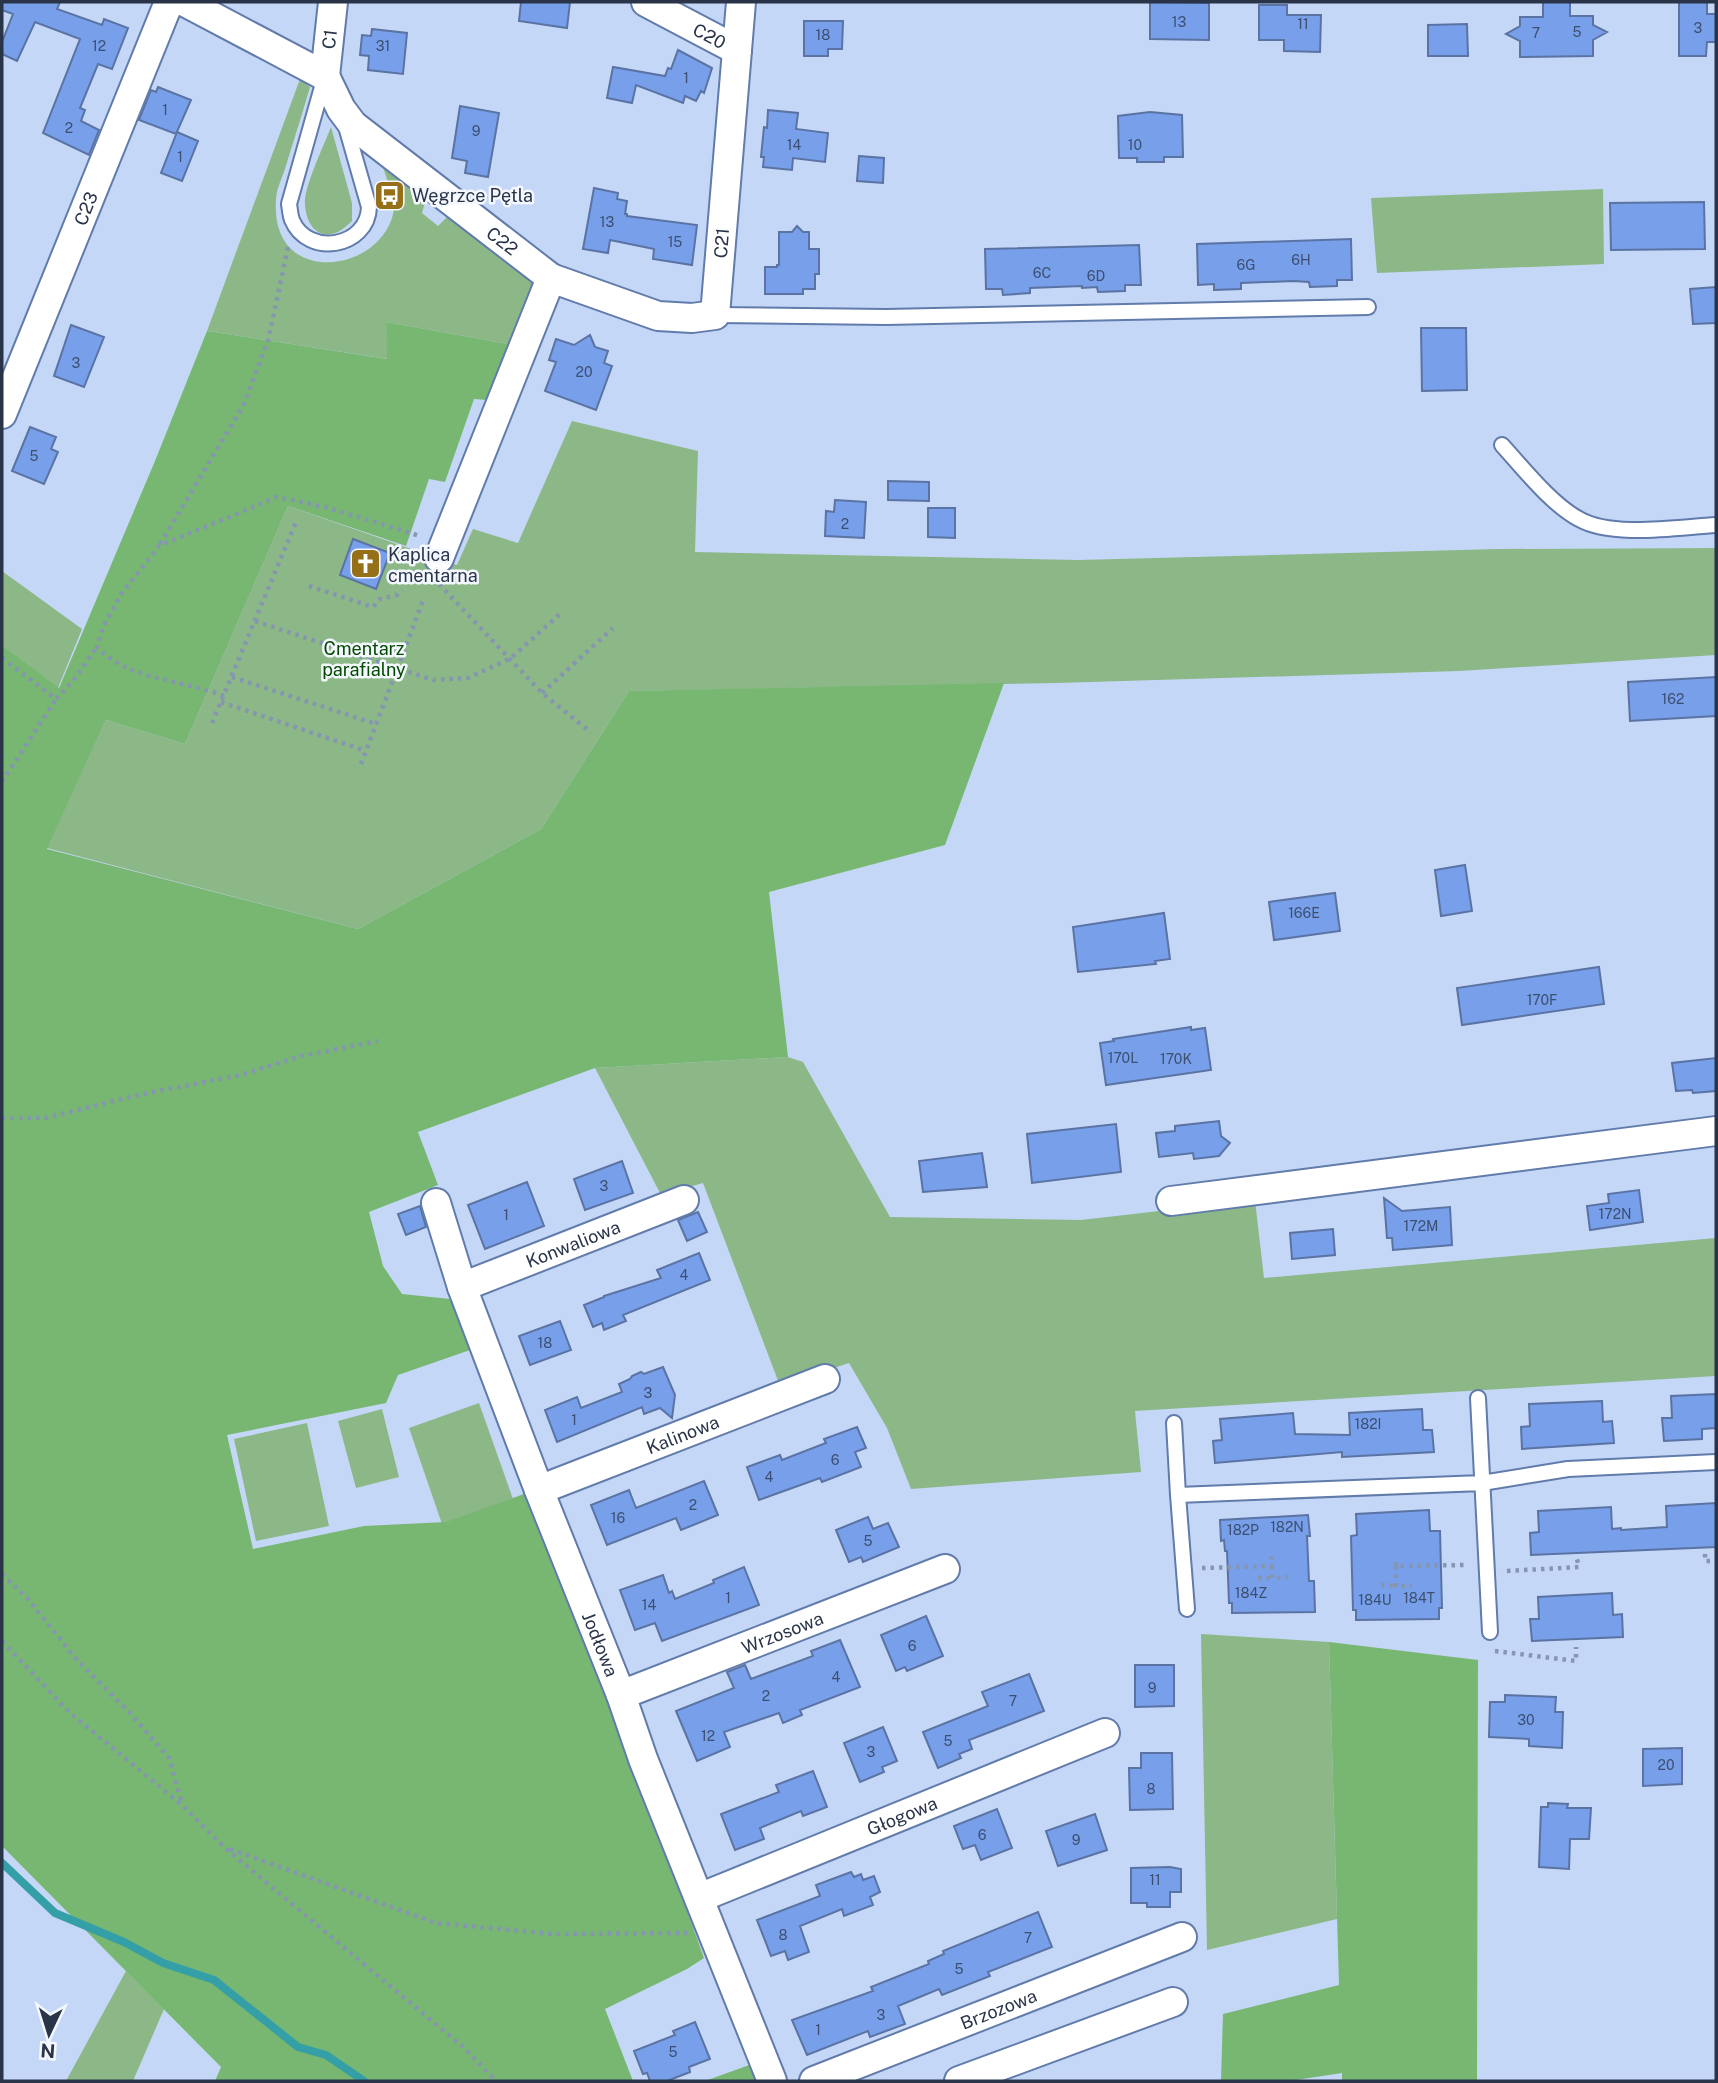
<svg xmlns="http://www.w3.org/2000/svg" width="1718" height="2083" viewBox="0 0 1718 2083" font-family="'Public Sans',sans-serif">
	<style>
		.green { fill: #8cb887 }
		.forest { fill: #77b771 }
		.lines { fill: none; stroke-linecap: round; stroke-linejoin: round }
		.stream { stroke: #349fa6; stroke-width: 8 }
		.building { fill: #779fea; stroke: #5a73a3; stroke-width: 2 }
		.lane-casing { stroke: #617bab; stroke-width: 18 }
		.street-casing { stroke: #617bab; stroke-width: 32 }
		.path { stroke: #8695b0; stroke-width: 4.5; stroke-dasharray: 3.5 5; stroke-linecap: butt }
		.lane { stroke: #fff; stroke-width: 14 }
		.street { stroke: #fff; stroke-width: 28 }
		.labels { text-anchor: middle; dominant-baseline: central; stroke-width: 5; stroke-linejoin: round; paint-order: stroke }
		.number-label { font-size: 14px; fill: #3c4f71 }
		.street-label { font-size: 18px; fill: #293449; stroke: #f4f7fd }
		.poi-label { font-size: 18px; fill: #293449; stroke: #f4f7fd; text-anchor: start }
		.park-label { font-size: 18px; fill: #044a01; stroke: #f4f7fd }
	</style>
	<rect width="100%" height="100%" fill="#c5d7f7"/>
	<path class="green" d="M300 79 310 87C302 115 293 142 285 169 282 178 276 190 276 200 270 290 385 273 394 209 395 200 382 164 378 153L427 196 422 213 438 226 453 211 537 279 508 344 386 322 388 359 207 331Z
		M331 127 352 203V221C344 229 335 236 324 234 309 232 304 211 305 199 307 181 324 145 331 127Z
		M1603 189 1604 264 1377 273 1371 198Z
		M572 421 698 451 695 552 1078 560 1498 549 1716 548V655L1459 671 1057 683 629 691 541 829 358 929 47 848 106 720 185 744 288 506 457 565 473 529 518 543Z
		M2 571 82 629 58 688 2 645Z
		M788 1057 803 1062 890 1217 1081 1220 1255 1200 1264 1278 1716 1238V1376L1135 1411 1141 1472 911 1489 887 1428 849 1363 780 1386 703 1183 661 1195 595 1068Z
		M479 1403 513 1499 442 1524 409 1428Z
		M382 1409 399 1477 356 1488 338 1421Z
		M307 1423 329 1526 256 1541 234 1439Z
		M1201 1634 1329 1642 1337 1919 1207 1950Z
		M126 1971 164 2009 133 2081H66Z"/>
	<path class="forest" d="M386 322 508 344 487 400 474 399 445 482 429 479 406 546 288 506 185 744 106 720 47 849 358 929 541 829 629 691 1004 683 945 845 769 892 788 1057 595 1068 418 1132 438 1185 369 1212 383 1266 402 1294 450 1299 473 1349 398 1375 386 1403 227 1435 253 1549 364 1526 446 1522 524 1494 654 1818 704 1958 687 1969 605 2009 633 2081H215L221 2067 2 1846V645L59 688 155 461 207 331 387 359Z
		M1329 1642 1478 1660 1477 2081H1342V2073L1289 2081H1221L1223 2014 1339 1985Z
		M752 2064 759 2081H705Z"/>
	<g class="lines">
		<path class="stream" d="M2 1863 55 1913 124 1942 163 1963 214 1980 298 2047 326 2055 364 2081"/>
	</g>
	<path class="building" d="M2 2H60L57 9 102 25 104 19 128 28 112 69 98 64 80 108 85 110 81 121 99 130 89 155 43 133 80 39 35 22 17 61 2 54V42L13 14 2 10Z
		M521 2H570L567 28 519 21Z
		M1150 2 1209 3V40L1150 39Z
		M1543 2H1570V16H1593V25L1607 32 1593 40V56L1520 57V41L1506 34 1520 26V17H1543Z
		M1679 2H1707V14H1716V42H1707L1706 56H1679Z
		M1259 5H1287V15H1321L1320 52 1284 51V40H1259Z
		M804 21H843L842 49H828V56H804Z
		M1467 24 1468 56H1428V25Z
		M372 29 407 33 403 74 368 70 369 56 360 55 362 35 371 36Z
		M678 50 712 68 704 93 701 91 696 101 685 96 683 103 636 85 632 103 607 98 613 67 665 76 668 68 671 69Z
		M158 87 191 100 176 134 139 120 151 90 156 92Z
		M460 106 499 113 488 177 465 173 467 161 452 158Z
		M768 110 798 113 796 129 828 133 825 162 793 158 792 170 763 167 764 157H761L764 127 767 128Z
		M1150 112 1182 115 1183 157H1164V162H1137V158H1119L1118 116Z
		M177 132 198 141 182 181 161 173Z
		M859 156 884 158 883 183 857 181Z
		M594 188 618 193 617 199 627 201 625 214H627V216L697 225 692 265 653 259 654 249 610 240 608 253 583 249Z
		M1704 202 1705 249 1611 250 1610 203Z
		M797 226 803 232H809V249H819V274H815V289H803V294H765V267H777V265H779V232H792Z
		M1351 239 1352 280H1337V286L1310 287 1309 282 1293 281 1241 283V289L1214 290V284L1198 285 1197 244Z
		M1139 245 1141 285H1125V291L1098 292 1097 287 1082 288V286L1030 288V293L1003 295 1002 289H986L985 249Z
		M1716 287V323L1693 324 1690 289Z
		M71 325 104 337 84 387 54 376Z
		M1421 328H1466L1467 390 1422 391Z
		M590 335 595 347 608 351 604 363 612 366 596 410 545 391 556 362 549 360 556 339 574 345Z
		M30 427 56 437 51 449 58 452 44 484 12 471Z
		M888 481 929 482V501L888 500Z
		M835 500 866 502 864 538 825 536 826 511 834 512Z
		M928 508H955V538L928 537Z
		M353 539 390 553 376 589 340 575Z
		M1716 677V716L1630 721 1628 682Z
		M1465 865 1472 911 1441 916 1435 870Z
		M1335 893 1340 931 1274 940 1269 902Z
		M1164 913 1170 959 1155 961 1156 964 1078 972 1073 927Z
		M1599 967 1604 1004 1462 1025 1457 988Z
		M1191 1027V1030L1205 1028 1211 1070 1106 1085 1100 1043 1114 1041 1113 1039Z
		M1716 1058V1091L1693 1093 1692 1090 1676 1091 1672 1063Z
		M1219 1121 1221 1136 1230 1143 1219 1156 1194 1159 1193 1153 1159 1157 1156 1133 1175 1131V1126Z
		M1116 1124 1121 1172 1032 1183 1027 1134Z
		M982 1153 987 1187 923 1192 919 1161Z
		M622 1161 633 1193 585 1210 574 1179Z
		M527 1182 544 1226 485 1249 468 1205Z
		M1639 1190 1643 1222 1590 1230 1587 1206 1609 1203 1608 1194Z
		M1384 1198 1402 1211 1450 1207 1452 1245 1393 1250 1392 1238H1387Z
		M420 1206 426 1227 406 1235 398 1214Z
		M698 1212 707 1232 687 1241 678 1220Z
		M1333 1229 1335 1255 1292 1259 1290 1233Z
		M699 1253 710 1280 623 1315 626 1321 604 1330 602 1323 593 1327 584 1305 604 1297V1296L661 1278 657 1270Z
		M560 1321 571 1350 530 1365 519 1336Z
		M663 1367 675 1395 672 1418 660 1408 644 1414 642 1407 557 1442 545 1410 577 1397 581 1408 622 1392 619 1384 630 1379 632 1376 641 1372 644 1374Z
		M1716 1394V1428L1702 1429V1439L1664 1441 1662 1418H1672L1671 1396Z
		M1602 1401 1603 1422 1612 1421 1614 1443 1522 1449 1521 1427 1530 1426 1529 1404Z
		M1422 1409 1423 1430H1432L1434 1452 1342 1457V1452L1215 1463 1213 1441 1222 1440 1220 1419 1293 1413 1295 1434 1350 1435 1349 1413Z
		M857 1427 866 1448 855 1452 861 1467 822 1482 820 1478 759 1500 747 1467 780 1455 782 1460 826 1443 824 1439Z
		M704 1481 718 1515 681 1530 676 1518 607 1545 591 1505 629 1490 636 1508Z
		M1716 1503V1547L1531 1555 1530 1533 1539 1532 1538 1511 1611 1507 1612 1529 1621 1528V1530L1667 1527 1666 1506Z
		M1429 1510 1430 1531H1440L1442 1608H1439V1619L1356 1620V1610H1353L1351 1536 1357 1535 1356 1514Z
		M1308 1515 1310 1536H1307L1309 1581H1314L1315 1612 1232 1613V1603H1229L1227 1551H1225L1224 1540 1221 1541 1220 1520Z
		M868 1517 873 1529 888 1523 899 1547 863 1562 861 1557 849 1562 836 1530Z
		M744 1567 759 1605 662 1641 655 1623 635 1630 620 1590 663 1575 669 1593 672 1591 675 1599 714 1583 713 1580Z
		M1612 1593 1613 1615 1622 1614 1623 1637 1532 1641 1530 1619H1539L1538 1597Z
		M926 1616 943 1656 907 1671 905 1667 896 1671 881 1635Z
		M840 1640 860 1687 800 1710 802 1715 783 1723 779 1713 724 1732 730 1747 697 1761 676 1711 734 1688 727 1672 745 1665 751 1679 813 1656 811 1651Z
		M1135 1665H1174V1706L1135 1707Z
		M1029 1674 1044 1711 969 1740 972 1749 959 1754 961 1758 938 1768 923 1732 988 1706 982 1692Z
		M1505 1695 1556 1697 1555 1712H1563L1562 1748 1529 1746V1739L1489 1737 1490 1702H1505Z
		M883 1727 897 1761 882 1767 884 1772 860 1782 844 1743Z
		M1682 1748V1784L1643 1786V1749Z
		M1141 1753H1172L1173 1809 1130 1810 1129 1768H1141Z
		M813 1771 827 1807 803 1816 801 1811 760 1828 764 1839 735 1850 721 1814 779 1792 776 1785Z
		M1548 1803 1568 1804 1567 1808H1591L1589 1839H1570L1569 1869 1539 1867 1541 1807H1548Z
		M997 1809 1012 1848 981 1860 975 1845 963 1849 954 1826Z
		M1095 1814 1107 1850 1058 1866 1046 1831Z
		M1170 1867 1181 1869V1892H1170V1907H1147V1903H1131V1868Z
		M851 1872 854 1877 861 1874 863 1880 874 1876 880 1892 870 1897 873 1905 844 1916 842 1909 800 1926 809 1952 788 1960 785 1951 771 1956 757 1920 820 1896 816 1885Z
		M1038 1912 1052 1947 988 1972 990 1976 942 1995 939 1989 898 2006 905 2024 870 2037 868 2031 807 2055 792 2020 873 1991 871 1987 929 1964 928 1961 944 1954 943 1951Z
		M695 2022 710 2059 689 2067 690 2072 667 2081H650L647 2073 643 2074 634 2051 675 2035 673 2031Z"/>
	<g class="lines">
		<defs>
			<path id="lane" d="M324 80 289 204C290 209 290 215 292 220 308 258 368 247 369 207L345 123
				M715 315 886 317 1368 307
				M1502 445C1522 467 1552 505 1579 519 1612 538 1678 527 1716 525
				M1478 1398 1490 1632
				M1174 1423 1178 1495
				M1187 1609 1178 1495 1482 1483 1568 1469 1716 1462"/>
			<g id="street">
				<path id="s1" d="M185 2 325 76 341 109 353 125 551 278 439 558"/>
				<path id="s2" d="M646 2 737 50"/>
				<path id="s3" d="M325 76 333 2"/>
				<path id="s4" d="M551 278 658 316 692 318 715 315 741 2"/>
				<path id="s5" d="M2 414 169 2"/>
				<path d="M1171 1201 1716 1131"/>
				<path id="s6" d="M436 1203 462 1287 539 1490 621 1695 643 1759 772 2081"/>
				<path id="s7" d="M462 1287 684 1200"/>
				<path id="s8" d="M539 1490 825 1379"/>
				<path id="s9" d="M621 1695 945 1569"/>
				<path id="s10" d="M699 1898 1105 1733"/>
				<path id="s11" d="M814 2081 1182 1937"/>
				<path d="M959 2081 1173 2002"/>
			</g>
		</defs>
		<use href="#lane" class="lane-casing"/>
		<use href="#street" class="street-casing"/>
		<path class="path" d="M160 544 243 406 268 341 288 247
			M439 584 542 693 588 730
			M309 586 373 607 380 599 397 595 402 590
			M255 621 433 680 468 678 511 658 561 613
			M2 658 56 699 73 681 97 647
			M232 677 376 724
			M542 693 613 628
			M224 696C184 680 127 680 97 647L103 627 122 593 159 546 277 497 329 508 420 536
			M221 702 366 751
			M212 723 296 522
			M361 764 424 598
			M2 782 56 699
			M2 1118H45L138 1095 240 1075 302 1056 378 1041
			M1705 1554V1561H1716
			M1396 1562V1566L1468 1565
			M1272 1566V1578L1288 1577
			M1396 1566V1586H1412
			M1202 1568 1272 1566 1271 1556
			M1507 1571 1579 1567 1577 1559
			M2 1574 27 1598 77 1660 129 1712 169 1758 182 1804
			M1258 1578H1272
			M1381 1585 1396 1586
			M2 1641 70 1713 182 1805 225 1848 462 2046 496 2081
			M1495 1651 1576 1661V1647
			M230 1849 436 1923 554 1934 687 1933"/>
		<use href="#lane" class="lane"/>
		<use href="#street" class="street"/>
	</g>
	<defs>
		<symbol id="bus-square" viewBox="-11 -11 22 22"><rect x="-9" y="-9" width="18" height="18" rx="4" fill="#966f19" stroke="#f4f7fd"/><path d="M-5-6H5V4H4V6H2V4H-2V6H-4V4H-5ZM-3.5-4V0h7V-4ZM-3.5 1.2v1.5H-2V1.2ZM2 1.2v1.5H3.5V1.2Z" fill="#fff"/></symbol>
		<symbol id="church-square" viewBox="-11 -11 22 22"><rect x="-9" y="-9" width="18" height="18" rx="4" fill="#966f19" stroke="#f4f7fd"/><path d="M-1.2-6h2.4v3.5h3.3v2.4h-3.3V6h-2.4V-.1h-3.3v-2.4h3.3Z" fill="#fff"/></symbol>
	</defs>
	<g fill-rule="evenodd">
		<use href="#bus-square" x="372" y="178" width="35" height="35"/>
		<use href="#church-square" x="348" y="546" width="35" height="35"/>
	</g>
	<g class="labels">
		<g class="number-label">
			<text x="1179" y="22">13</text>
			<text x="1303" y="24">11</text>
			<text x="1698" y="28">3</text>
			<text x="1577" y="32">5</text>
			<text x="1536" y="33">7</text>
			<text x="823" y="35">18</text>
			<text x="99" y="46">12</text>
			<text x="383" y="46">31</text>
			<text x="686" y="78">1</text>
			<text x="165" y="110">1</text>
			<text x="69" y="128">2</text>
			<text x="476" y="131">9</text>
			<text x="794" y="145">14</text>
			<text x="1135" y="145">10</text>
			<text x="180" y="157">1</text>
			<text x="607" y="222">13</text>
			<text x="675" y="242">15</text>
			<text x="1301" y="260">6H</text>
			<text x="1246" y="265">6G</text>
			<text x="1042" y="273">6C</text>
			<text x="1096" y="276">6D</text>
			<text x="76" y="363">3</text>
			<text x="584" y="372">20</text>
			<text x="34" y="456">5</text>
			<text x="845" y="524">2</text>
			<text x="1673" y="699">162</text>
			<text x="1304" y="913">166E</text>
			<text x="1542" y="1000">170F</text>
			<text x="1123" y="1058">170L</text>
			<text x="1176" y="1059">170K</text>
			<text x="604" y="1186">3</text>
			<text x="1615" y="1214">172N</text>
			<text x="506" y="1215">1</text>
			<text x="1421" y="1226">172M</text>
			<text x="684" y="1275">4</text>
			<text x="545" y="1343">18</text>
			<text x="648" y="1393">3</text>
			<text x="574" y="1420">1</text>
			<text x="1368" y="1424">182I</text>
			<text x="835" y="1460">6</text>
			<text x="769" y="1477">4</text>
			<text x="693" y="1505">2</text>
			<text x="618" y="1518">16</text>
			<text x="1287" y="1527">182N</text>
			<text x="1243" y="1530">182P</text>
			<text x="868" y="1541">5</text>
			<text x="1251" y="1593">184Z</text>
			<text x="728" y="1598">1</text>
			<text x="1419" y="1598">184T</text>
			<text x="1375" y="1600">184U</text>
			<text x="649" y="1605">14</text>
			<text x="912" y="1646">6</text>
			<text x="836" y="1677">4</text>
			<text x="1152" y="1688">9</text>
			<text x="766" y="1696">2</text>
			<text x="1013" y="1701">7</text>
			<text x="1526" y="1720">30</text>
			<text x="708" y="1736">12</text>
			<text x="948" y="1741">5</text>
			<text x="871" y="1752">3</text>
			<text x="1666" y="1765">20</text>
			<text x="1151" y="1789">8</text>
			<text x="982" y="1835">6</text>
			<text x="1076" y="1840">9</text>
			<text x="1155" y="1880">11</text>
			<text x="783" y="1935">8</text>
			<text x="1028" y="1938">7</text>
			<text x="959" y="1969">5</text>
			<text x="881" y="2015">3</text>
			<text x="818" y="2030">1</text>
			<text x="673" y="2052">5</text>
		</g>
		<g class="street-label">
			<text stroke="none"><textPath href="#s2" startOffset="72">C20</textPath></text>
			<text stroke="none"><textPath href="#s3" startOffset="37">C1</textPath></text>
			<text stroke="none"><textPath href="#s5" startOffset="222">C23</textPath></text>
			<text stroke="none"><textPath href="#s1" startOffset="404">C22</textPath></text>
			<text stroke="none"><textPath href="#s4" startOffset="243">C21</textPath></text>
			<text stroke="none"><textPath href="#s7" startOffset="119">Konwaliowa</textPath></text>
			<text stroke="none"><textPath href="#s8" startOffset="154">Kalinowa</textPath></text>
			<text stroke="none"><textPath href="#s9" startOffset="173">Wrzosowa</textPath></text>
			<text stroke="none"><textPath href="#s6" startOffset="471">Jodłowa</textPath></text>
			<text stroke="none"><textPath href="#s10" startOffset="219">Głogowa</textPath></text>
			<text stroke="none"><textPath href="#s11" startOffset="198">Brzozowa</textPath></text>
		</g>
		<g class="poi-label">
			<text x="412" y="195">Węgrzce Pętla</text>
			<text x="388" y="554">Kaplica<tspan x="388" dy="21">cmentarna</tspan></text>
		</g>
		<g class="park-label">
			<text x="364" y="648">Cmentarz<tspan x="364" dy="21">parafialny</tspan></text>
		</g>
	</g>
	<rect width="1718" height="2083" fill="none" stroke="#293449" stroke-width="7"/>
	<g transform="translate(49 2034) rotate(184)" stroke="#f4f7fd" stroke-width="5" paint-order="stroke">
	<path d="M0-5L12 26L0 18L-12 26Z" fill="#293449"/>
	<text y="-10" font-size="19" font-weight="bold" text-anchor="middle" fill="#293449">N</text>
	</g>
</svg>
